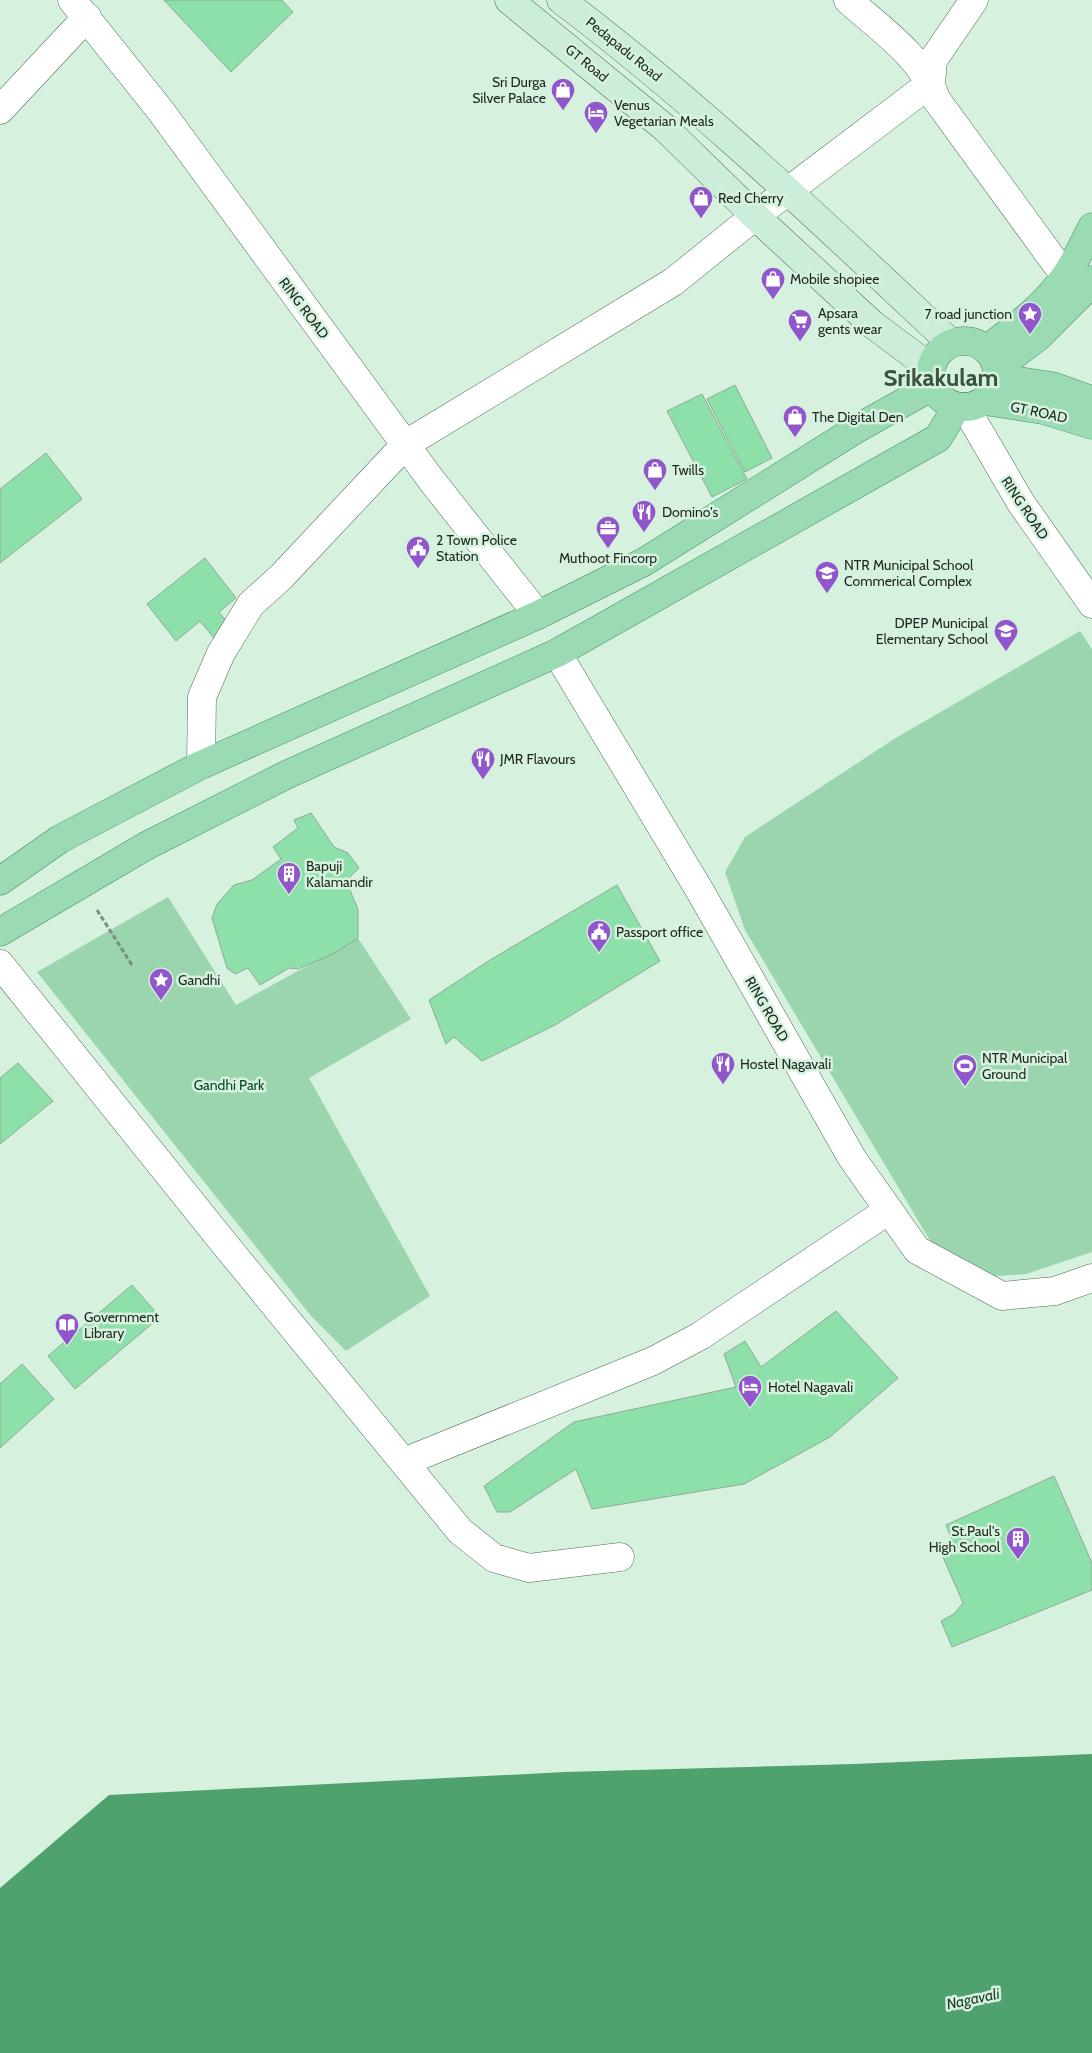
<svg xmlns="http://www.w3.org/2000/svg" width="1092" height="2053" viewBox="0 0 1092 2053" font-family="Cabin,sans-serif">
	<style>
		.green { fill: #9bd5ad }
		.water { fill: #4fa26e }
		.building { fill: #8de0a9; stroke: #8ea996 }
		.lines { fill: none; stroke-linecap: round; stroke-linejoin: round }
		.minor-casing { stroke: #516a58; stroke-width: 29 }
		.secondary-casing { stroke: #516a58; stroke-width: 29 }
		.primary-casing { stroke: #428d5f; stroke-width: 29 }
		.path { stroke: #7b8e81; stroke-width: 3; stroke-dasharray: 5 2.5; stroke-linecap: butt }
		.minor { stroke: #fff; stroke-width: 28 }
		.secondary { stroke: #ccedd9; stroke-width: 28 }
		.primary { stroke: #9adbb3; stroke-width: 28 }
		.labels { text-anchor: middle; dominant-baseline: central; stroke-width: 5; stroke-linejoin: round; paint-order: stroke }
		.street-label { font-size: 14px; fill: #1e2821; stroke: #d6f2de }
		.poi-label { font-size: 14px; fill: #1e2821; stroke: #d6f2de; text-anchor: start }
		.park-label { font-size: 14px; fill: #034725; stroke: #d6f2de }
		.water-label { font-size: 15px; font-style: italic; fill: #183b25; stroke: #d6f2de }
		.town-label { font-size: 24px; font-weight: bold; fill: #3a5241; stroke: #d6f2de }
	</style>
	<rect width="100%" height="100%" fill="#d6f2de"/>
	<path class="green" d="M1080 631 1092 649V1252L1026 1274 984 1277 932 1244 745 930 725 872 745 837 894 739Z
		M168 897 236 1005 358 938 411 1019 309 1078 430 1296 346 1351 311 1316 37 972Z"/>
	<path class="water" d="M1092 1754V2053H0V1888L109 1795 565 1772 854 1764Z"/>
	<path class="building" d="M164 0H282L293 12 231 72Z
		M735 385 772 458 745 472 707 399Z
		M702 394 747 479 712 497 667 411Z
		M46 453 82 499 0 563V489Z
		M205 558 236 598 219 612 230 626 214 638 200 621 176 641 147 604Z
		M311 813 334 847 348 853 359 868 346 881 358 909V938L335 953 298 969 289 968 260 985 248 968 235 974 227 968 212 918 217 904 234 885 252 880 281 859 273 847 298 828 294 820Z
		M617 885 660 961 555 1025 482 1061 454 1037 446 1044 429 1000 490 960Z
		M18 1063 53 1101 0 1144V1078Z
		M132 1285 160 1317 75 1389 48 1356Z
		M836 1311 898 1378 830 1437 744 1484 592 1509 576 1469 510 1512H497L484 1486 574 1422 736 1387 724 1354 745 1341 761 1367Z
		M22 1364 54 1399 0 1448V1384Z
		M1054 1476 1092 1563V1590L952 1647 941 1621 954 1614 963 1603 943 1557 957 1552 946 1525Z"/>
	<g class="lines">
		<defs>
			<path id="minor" d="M72 0 160 110 432 481 538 615
				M848 0C879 28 924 58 936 99L1065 276
				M0 110 87 17
				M965 407 1021 503 1092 604
				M557 653 700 891 852 1158 917 1250 1002 1296 1055 1291 1092 1278
				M201 765 202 697 221 653 251 604 281 577 406 444 673 282 755 216 931 83 933 60 974 0
				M0 964 223 1242 460 1531 494 1558 529 1568 620 1557
				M404 1462 653 1361 700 1336 889 1210"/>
			<path id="secondary" d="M509 0 665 128 755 216 872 324 931 368
				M561 0C699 104 825 225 951 343"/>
			<path id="primary" d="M931 374a33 33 0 1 1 66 0a33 33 0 1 1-66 0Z
				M987 349C1015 328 1043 307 1064 278 1075 263 1083 244 1092 227
				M997 368 1038 337 1086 289 1092 280
				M998 378 1052 386 1092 400
				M985 401 1043 410 1092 425
				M0 881 60 839 201 765 538 615 644 562 858 428 933 386
				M0 932 146 846 286 775 557 653 938 438 956 408"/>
		</defs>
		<use href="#minor" class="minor-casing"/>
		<use href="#secondary" class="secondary-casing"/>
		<use href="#primary" class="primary-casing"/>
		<path class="path" d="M97 910 132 965"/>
		<use href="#minor" class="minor"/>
		<use href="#secondary" class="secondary"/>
		<use href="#primary" class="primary"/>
	</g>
	<defs>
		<symbol id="shop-pin" viewBox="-11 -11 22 30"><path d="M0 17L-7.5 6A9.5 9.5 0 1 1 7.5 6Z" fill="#9155cc" stroke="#d6f2de"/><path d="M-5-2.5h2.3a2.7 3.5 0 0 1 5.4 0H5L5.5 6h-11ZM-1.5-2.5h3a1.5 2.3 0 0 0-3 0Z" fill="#fff"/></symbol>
		<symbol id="hotel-pin" viewBox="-11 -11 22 30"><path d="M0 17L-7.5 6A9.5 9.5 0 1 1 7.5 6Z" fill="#9155cc" stroke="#d6f2de"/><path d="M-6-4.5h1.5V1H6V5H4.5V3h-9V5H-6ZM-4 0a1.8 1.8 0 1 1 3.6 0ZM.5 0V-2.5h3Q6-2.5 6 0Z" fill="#fff"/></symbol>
		<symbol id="sight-pin" viewBox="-11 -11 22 30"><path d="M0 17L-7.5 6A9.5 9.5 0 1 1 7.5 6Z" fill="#9155cc" stroke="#d6f2de"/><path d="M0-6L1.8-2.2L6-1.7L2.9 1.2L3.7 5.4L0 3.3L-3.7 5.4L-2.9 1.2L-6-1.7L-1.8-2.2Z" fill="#fff"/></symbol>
		<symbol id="supermarket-pin" viewBox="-11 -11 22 30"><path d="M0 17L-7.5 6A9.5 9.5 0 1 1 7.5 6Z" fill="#9155cc" stroke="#d6f2de"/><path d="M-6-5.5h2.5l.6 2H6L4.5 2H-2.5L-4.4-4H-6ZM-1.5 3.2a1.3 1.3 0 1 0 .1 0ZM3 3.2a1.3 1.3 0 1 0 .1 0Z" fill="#fff"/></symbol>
		<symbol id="restaurant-pin" viewBox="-11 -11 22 30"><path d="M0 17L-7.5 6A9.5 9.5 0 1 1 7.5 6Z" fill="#9155cc" stroke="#d6f2de"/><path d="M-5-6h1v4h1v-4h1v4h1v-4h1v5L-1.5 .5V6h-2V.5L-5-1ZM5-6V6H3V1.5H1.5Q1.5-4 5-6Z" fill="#fff"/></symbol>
		<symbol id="office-pin" viewBox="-11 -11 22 30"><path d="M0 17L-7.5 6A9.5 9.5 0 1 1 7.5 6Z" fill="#9155cc" stroke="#d6f2de"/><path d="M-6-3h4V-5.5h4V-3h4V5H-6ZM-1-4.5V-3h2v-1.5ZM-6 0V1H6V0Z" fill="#fff"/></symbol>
		<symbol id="civic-pin" viewBox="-11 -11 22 30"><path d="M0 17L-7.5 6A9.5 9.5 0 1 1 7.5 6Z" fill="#9155cc" stroke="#d6f2de"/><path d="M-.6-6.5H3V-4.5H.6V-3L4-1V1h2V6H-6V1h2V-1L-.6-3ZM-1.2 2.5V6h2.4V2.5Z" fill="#fff"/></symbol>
		<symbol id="school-pin" viewBox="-11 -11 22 30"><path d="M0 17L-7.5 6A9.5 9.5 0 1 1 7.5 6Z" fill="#9155cc" stroke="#d6f2de"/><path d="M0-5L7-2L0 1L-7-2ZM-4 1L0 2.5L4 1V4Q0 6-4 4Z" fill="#fff"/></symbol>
		<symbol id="building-pin" viewBox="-11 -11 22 30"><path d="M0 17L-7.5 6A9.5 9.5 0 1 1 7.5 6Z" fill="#9155cc" stroke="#d6f2de"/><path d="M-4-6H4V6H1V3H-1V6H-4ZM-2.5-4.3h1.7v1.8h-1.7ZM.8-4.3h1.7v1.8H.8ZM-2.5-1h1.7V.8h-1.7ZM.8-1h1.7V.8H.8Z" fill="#fff"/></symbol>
		<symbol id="stadium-pin" viewBox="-11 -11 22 30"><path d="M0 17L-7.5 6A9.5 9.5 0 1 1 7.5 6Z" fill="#9155cc" stroke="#d6f2de"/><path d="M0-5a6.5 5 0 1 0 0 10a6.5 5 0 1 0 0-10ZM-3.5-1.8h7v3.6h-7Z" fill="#fff"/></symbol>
		<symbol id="library-pin" viewBox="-11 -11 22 30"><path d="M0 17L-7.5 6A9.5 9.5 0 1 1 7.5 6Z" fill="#9155cc" stroke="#d6f2de"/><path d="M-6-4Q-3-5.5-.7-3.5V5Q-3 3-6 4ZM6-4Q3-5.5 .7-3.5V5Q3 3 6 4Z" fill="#fff"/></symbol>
	</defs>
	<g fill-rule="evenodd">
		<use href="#shop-pin" x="549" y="76" width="28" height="38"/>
		<use href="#hotel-pin" x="582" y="99" width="28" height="38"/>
		<use href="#shop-pin" x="687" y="184" width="28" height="38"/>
		<use href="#shop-pin" x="759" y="265" width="28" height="38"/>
		<use href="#sight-pin" x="1016" y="300" width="28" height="38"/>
		<use href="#supermarket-pin" x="786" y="307" width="28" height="38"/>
		<use href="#shop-pin" x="781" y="403" width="28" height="38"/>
		<use href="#shop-pin" x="641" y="456" width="28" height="38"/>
		<use href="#restaurant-pin" x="630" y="498" width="28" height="38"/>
		<use href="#office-pin" x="594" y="514" width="28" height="38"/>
		<use href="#civic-pin" x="404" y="534" width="28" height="38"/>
		<use href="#school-pin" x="813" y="559" width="28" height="38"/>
		<use href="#school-pin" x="992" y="617" width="28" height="38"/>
		<use href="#restaurant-pin" x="469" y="745" width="28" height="38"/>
		<use href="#building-pin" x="275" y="860" width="28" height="38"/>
		<use href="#civic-pin" x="585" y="918" width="28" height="38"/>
		<use href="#sight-pin" x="147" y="966" width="28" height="38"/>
		<use href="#restaurant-pin" x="709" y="1050" width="28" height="38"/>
		<use href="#stadium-pin" x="951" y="1052" width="28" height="38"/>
		<use href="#library-pin" x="53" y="1311" width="28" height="38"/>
		<use href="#hotel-pin" x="736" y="1373" width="28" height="38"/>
		<use href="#building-pin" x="1004" y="1525" width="28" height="38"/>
	</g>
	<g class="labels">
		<g class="street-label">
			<text transform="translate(624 49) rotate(39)">Pedapadu Road</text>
			<text transform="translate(587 63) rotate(39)">GT Road</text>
			<text transform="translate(304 308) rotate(53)">RING ROAD</text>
			<text transform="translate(1039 412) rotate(12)">GT ROAD</text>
			<text transform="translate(1025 508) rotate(56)">RING ROAD</text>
			<text transform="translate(767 1009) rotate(60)">RING ROAD</text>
		</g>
		<g class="poi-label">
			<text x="546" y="82" text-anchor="end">Sri Durga<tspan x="546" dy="16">Silver Palace</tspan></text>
			<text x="614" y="105">Venus<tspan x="614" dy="16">Vegetarian Meals</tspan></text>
			<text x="718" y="198">Red Cherry</text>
			<text x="790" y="279">Mobile shopiee</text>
			<text x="818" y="313">Apsara<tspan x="818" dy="16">gents wear</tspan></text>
			<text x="1012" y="314" text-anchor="end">7 road junction</text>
			<text x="812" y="417">The Digital Den</text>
			<text x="672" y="470">Twills</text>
			<text x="662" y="512">Domino's</text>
			<text x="436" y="540">2 Town Police<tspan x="436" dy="16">Station</tspan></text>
			<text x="608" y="558" text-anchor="middle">Muthoot Fincorp</text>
			<text x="844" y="565">NTR Municipal School<tspan x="844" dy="16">Commerical Complex</tspan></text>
			<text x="988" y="623" text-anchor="end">DPEP Municipal<tspan x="988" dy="16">Elementary School</tspan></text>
			<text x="500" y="759">JMR Flavours</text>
			<text x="306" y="866">Bapuji<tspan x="306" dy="16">Kalamandir</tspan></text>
			<text x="616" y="932">Passport office</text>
			<text x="178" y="980">Gandhi</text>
			<text x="982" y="1058">NTR Municipal<tspan x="982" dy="16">Ground</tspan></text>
			<text x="740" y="1064">Hostel Nagavali</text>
			<text x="84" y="1317">Government<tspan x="84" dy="16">Library</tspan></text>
			<text x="768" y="1387">Hotel Nagavali</text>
			<text x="1000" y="1531" text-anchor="end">St.Paul's<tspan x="1000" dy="16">High School</tspan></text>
		</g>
		<g class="park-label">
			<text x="229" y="1085">Gandhi Park</text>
		</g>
		<g class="water-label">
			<text transform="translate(973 1999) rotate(-12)">Nagavali</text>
		</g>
		<g class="town-label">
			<text x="941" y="377">Srikakulam</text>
		</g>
	</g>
</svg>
